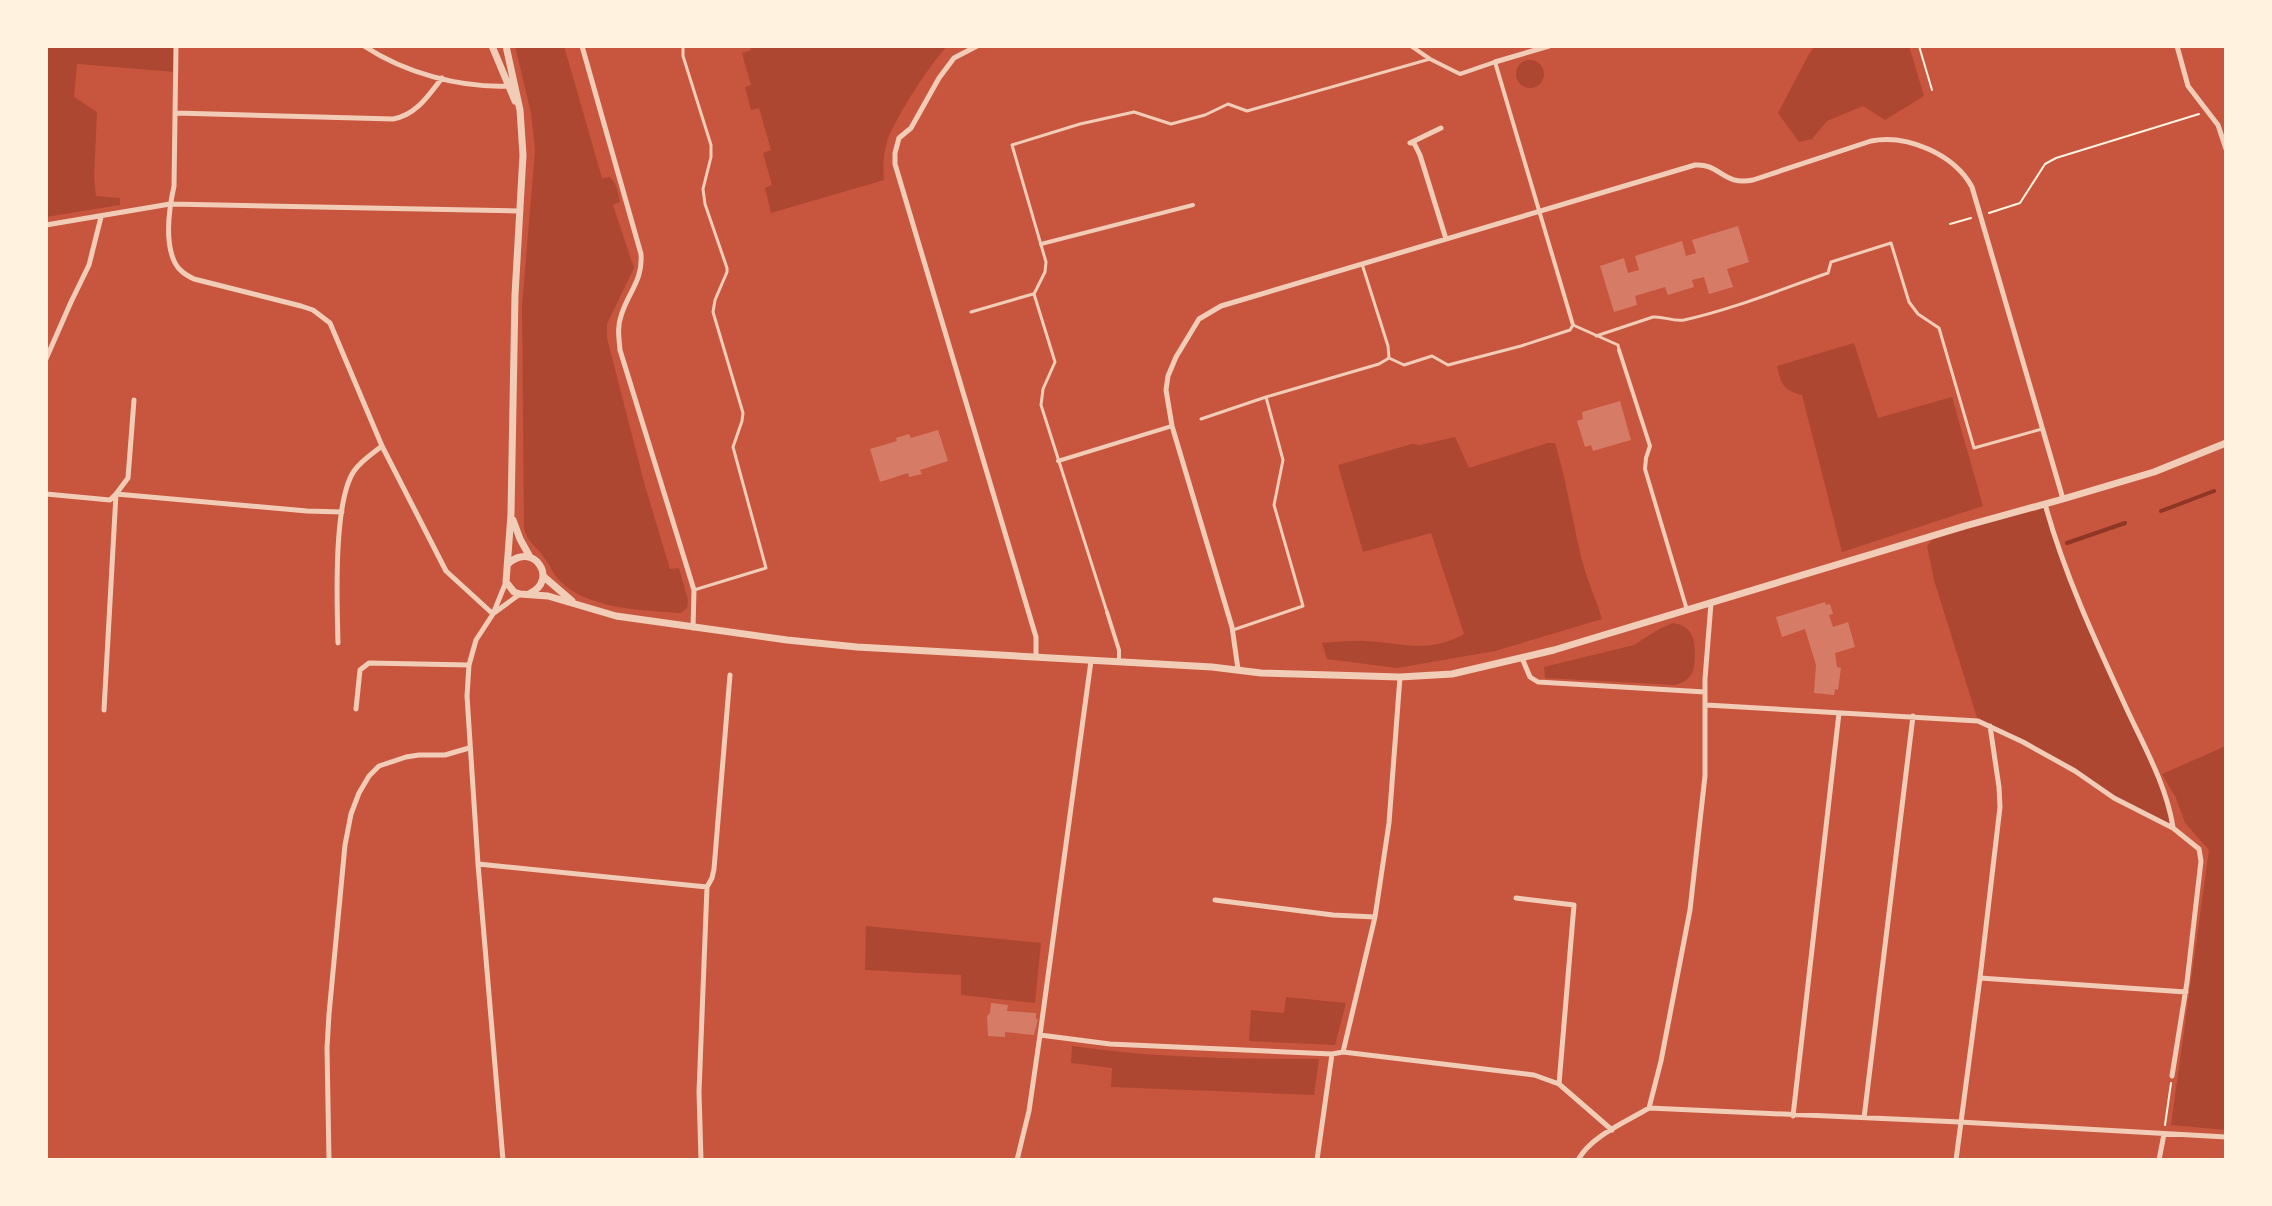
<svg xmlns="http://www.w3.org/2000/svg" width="2272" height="1206" viewBox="0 0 2272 1206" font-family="'Archivo Narrow',sans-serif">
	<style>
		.green { fill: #ae4732 }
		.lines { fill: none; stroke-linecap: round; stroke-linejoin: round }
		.stream { stroke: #8f3625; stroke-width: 4 }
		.building { fill: #d67c66 }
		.path { stroke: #fff3e0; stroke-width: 2 }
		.service { stroke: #f1ccb7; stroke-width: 3 }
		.pedestrian { stroke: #f1ccb7; stroke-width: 4 }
		.minor { stroke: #f1ccb7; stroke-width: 5 }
		.tertiary { stroke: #f1ccb7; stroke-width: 7 }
	</style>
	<rect width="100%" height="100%" fill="#c8553d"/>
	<path class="green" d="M46 46H176L175 72 77 64 74 97 97 112 94 178 96 196 120 198V205L46 217Z
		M515 46H564L602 178 610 177C617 183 618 193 620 202L613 205 634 268 607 324V338L645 486 670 569 679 568 688 600 687 608 681 613C643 610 588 610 559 580 553 574 550 565 545 559 537 546 530 546 524 529L522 306 535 150 531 113Z
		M750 46H948C934 57 891 125 887 142 883 155 883 167 884 180L771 213 765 188 772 185 763 153 771 150 759 108 751 110 745 87 751 85 742 53 751 50Z
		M1815 46H1909L1924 96 1885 120 1863 106 1827 121 1812 139 1799 142 1778 113 1809 54Z
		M1516 74a14 14 0 1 1 28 0a14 14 0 1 1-28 0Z
		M1854 343 1878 418 1952 397 1983 506 1842 552 1802 395C1783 390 1781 384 1777 366Z
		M1455 437 1469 468 1548 443H1555C1568 485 1573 529 1585 571 1590 587 1597 602 1602 619L1495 651 1397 668 1327 659 1322 643C1337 642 1352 640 1366 641 1404 643 1428 654 1464 634L1431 533 1363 552 1338 465 1412 444 1420 445Z
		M2044 505 2055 543 2164 791 2172 828 2115 797 2074 771 1978 721 1934 580 1927 546 1936 535Z
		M1673 623C1692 626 1695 638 1695 656 1694 663 1695 669 1691 675 1687 681 1681 683 1675 685L1545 678 1544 667 1634 645 1659 629Z
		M2226 746V1130L2171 1125 2209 850 2185 823 2176 798 2162 774Z
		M866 926 1041 943 1035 1003 961 995V975L865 970Z
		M1286 997 1346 1003 1335 1045 1249 1041 1251 1010 1284 1013Z
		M1072 1046C1154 1058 1237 1059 1319 1059L1314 1095 1111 1087 1112 1068 1071 1063Z"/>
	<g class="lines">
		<path class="stream" d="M2161 511 2214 491
			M2067 543 2125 523"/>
	</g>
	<path class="building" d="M1738 226 1749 262 1727 269 1733 287 1709 294 1704 277 1692 280 1694 287 1668 295 1665 287 1635 296 1637 305 1614 312 1600 266 1624 258 1628 273 1639 270 1635 256 1682 241 1686 256 1696 253 1692 240Z
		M1620 401 1631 440 1593 451 1591 445 1585 447 1577 421 1583 419 1582 412Z
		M938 430 948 461 920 470 922 474 909 477 908 473 880 482 870 449 897 441 896 438 909 434 911 438Z
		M1825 602 1826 605 1830 604 1833 614 1829 615 1833 627 1848 622 1855 647 1835 653 1837 667 1841 668 1838 690 1835 689 1834 695 1814 693 1816 665 1805 629 1782 637 1776 617Z
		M991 1003 1008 1005 1007 1011 1036 1013V1019H1038L1034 1035 1005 1032V1037L988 1036 987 1016 990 1013Z"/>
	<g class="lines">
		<path class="path" d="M1919 46 1932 90
			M1989 213 2020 203 2045 164 2056 158 2199 114
			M1950 224 1971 218
			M2165 1125 2171 1083"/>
		<path class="service" d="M683 46V56L711 145V157L703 189 705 204 727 268V272L715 300 713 312 743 413 742 421 733 447 766 568 694 590
			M971 312 1033 294
			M1596 336 1653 317C1664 316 1673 322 1684 320 1731 310 1782 289 1828 273L1831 262 1891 243 1909 302 1918 314 1939 328 1974 448 2042 429
			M1389 358 1404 365 1432 356 1448 365 1521 346 1570 330 1573 325 1618 345 1619 350
			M1201 419 1266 397 1379 364 1389 358 1388 346 1362 264
			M1107 612 1041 405 1043 389 1055 362 1034 294 1045 272 1046 262 1012 145 1080 124 1134 112 1171 124 1205 115 1228 104 1247 111 1430 59
			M1233 630 1303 606 1274 505 1283 460 1266 397"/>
		<path class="pedestrian" d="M1411 46 1430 59 1460 74 1495 62 1573 325
			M1041 244 1193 205
			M1619 350 1650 446 1646 458 1645 469 1687 610
			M1058 461 1172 426
			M1107 612 1119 650V660"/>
		<path class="minor" d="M176 46 174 186C169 209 164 241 175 263 179 271 186 275 194 279L301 306 313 310 330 323 382 446 446 571 493 614
			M364 46C405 73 460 88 509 86
			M582 46 641 254C643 281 628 292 621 316 617 327 619 338 620 350L694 590 693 628
			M977 46 954 58 939 78 911 128 899 138 895 153V164L1036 637V657
			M2177 46 2188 86 2218 125 2226 149
			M1495 62 1549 46
			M176 113 393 119C416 115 428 96 442 78
			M1441 128 1410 143H1414L1420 155 1446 239
			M46 225 170 204 520 211
			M46 359 71 302 89 265 101 217
			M46 494 110 500 116 494 307 511 342 512
			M2045 504C2064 573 2094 638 2124 703 2142 743 2166 783 2173 827
			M494 613 520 594
			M338 643C337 604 333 502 354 471 361 461 372 454 382 446
			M1522 658 1530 677 1538 682 1705 692
			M1238 669 1232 627 1172 426 1166 390 1168 376 1176 357 1199 319 1221 306 1695 165C1720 163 1722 186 1753 180L1871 141C1907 134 1954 154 1972 187L2063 499
			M1706 705 1978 721 2023 742 2075 771 2114 798 2173 828 2199 849 2201 861 2187 982 2172 1076
			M356 709 360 670 369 663 469 665
			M104 710 116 494 128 478 134 400
			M478 864 707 887
			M1516 898 1574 905 1559 1084
			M1215 900 1333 915 1375 917
			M1980 978 2186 992
			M1040 1035 1110 1044 1332 1054 1343 1052 1534 1075 1559 1084 1612 1130
			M1343 1052 1375 917 1389 823 1400 677
			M1649 1108 1960 1122 2226 1137
			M1793 1116 1839 713
			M1864 1118 1913 716
			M329 1160 327 1048 329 1014 345 845 351 814 359 793 369 776 379 766 406 757 419 755H445L469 748
			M503 1160 478 864 467 696 469 665 476 640 493 614 506 582
			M701 1160 699 1092 707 887 712 878 714 869 730 675
			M1017 1160 1029 1111 1040 1035 1091 661
			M1317 1160 1332 1054
			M1578 1160C1591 1136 1626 1122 1649 1108L1661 1061 1690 910 1705 776V679L1711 603
			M1956 1160 1980 978 2000 807 1999 787 1990 726
			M2159 1160 2164 1134"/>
		<path class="tertiary" d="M492 46 515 101
			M506 46 520 110 523 155 515 295 511 514 506 582 514 592 520 594 548 596 616 616 787 640 857 647 1212 667 1261 673 1400 677 1452 674 1554 650 1965 526 2063 499 2154 472 2226 443
			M513 520 520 539 530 557
			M508 564C533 540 560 580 529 594
			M543 576 572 601"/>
	</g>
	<rect width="2272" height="1206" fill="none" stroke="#fff3e0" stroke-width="96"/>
</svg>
